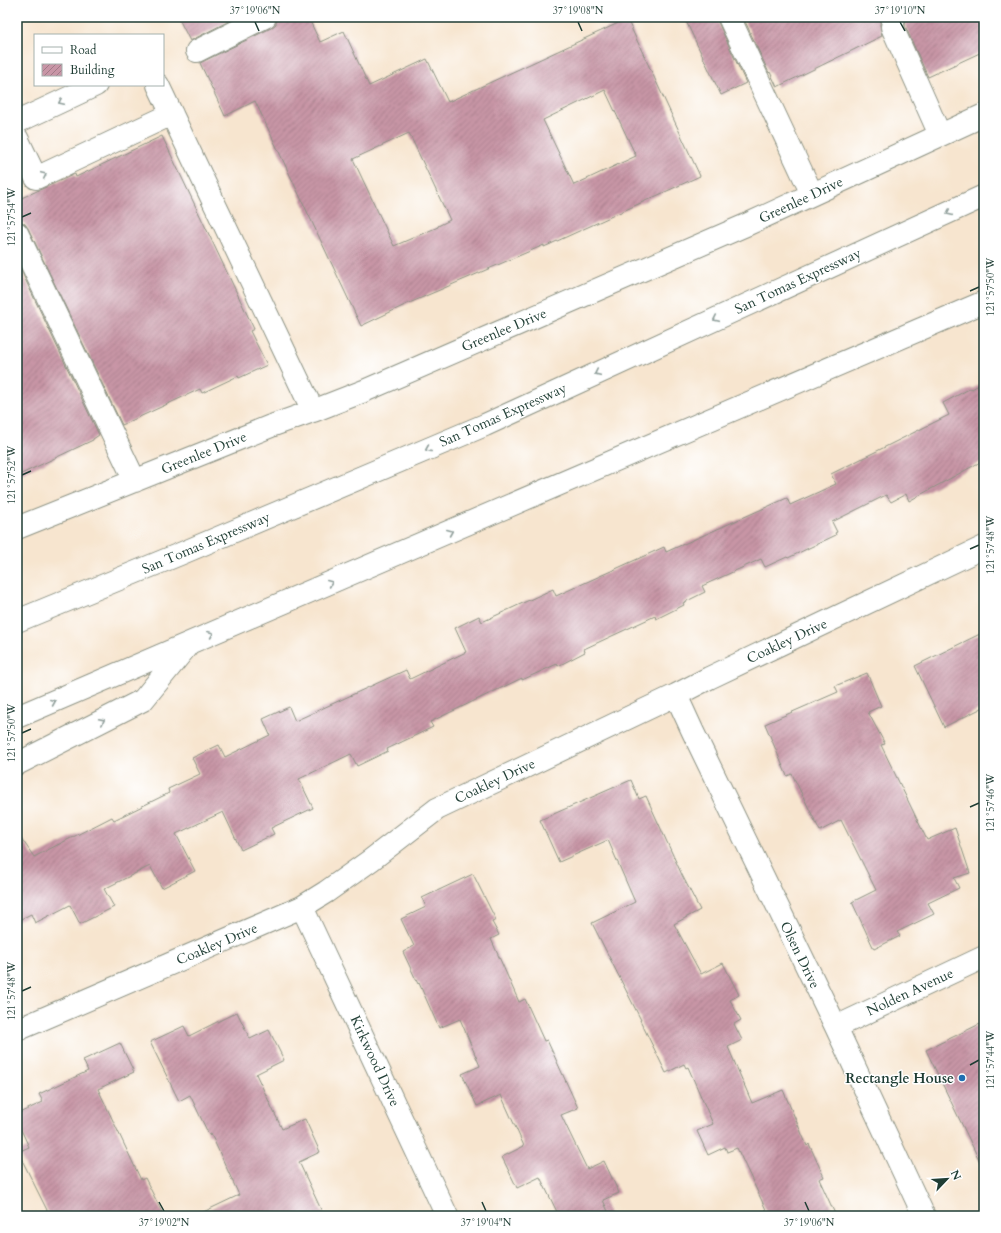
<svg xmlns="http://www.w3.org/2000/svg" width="1001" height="1233" viewBox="0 0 1001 1233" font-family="Cardo,serif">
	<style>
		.building { fill: url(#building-hatch); fill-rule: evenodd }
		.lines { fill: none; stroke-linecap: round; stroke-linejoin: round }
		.minor-casing { stroke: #8b9182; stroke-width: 24 }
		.highway-casing { stroke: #8b9182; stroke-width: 24 }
		.minor { stroke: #fff; stroke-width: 22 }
		.highway { stroke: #fff; stroke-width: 22 }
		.oneway { stroke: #8f9e9a }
		.ticks { fill: none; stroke: #1f3d34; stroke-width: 1.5 }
		.poi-dot { fill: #1f6fb2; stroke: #fff; stroke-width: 1.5 }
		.labels { text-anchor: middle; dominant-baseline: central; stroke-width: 3; stroke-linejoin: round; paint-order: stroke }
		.street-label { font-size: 14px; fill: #1f3d34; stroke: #fff }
		.poi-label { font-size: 14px; font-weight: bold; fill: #1f3d34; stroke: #fff; text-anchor: end }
		.neatline { fill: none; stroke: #1f3d34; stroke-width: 1.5 }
		.ticks-label { font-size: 10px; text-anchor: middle; fill: #1f3d34 }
	</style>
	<defs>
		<pattern id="building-hatch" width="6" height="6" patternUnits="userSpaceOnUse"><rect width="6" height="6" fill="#c895a6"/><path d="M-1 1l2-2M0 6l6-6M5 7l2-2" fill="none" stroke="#a27b88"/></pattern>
	</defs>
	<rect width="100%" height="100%" fill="#fff"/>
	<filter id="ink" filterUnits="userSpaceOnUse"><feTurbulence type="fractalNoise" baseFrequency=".025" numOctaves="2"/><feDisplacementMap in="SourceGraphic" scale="8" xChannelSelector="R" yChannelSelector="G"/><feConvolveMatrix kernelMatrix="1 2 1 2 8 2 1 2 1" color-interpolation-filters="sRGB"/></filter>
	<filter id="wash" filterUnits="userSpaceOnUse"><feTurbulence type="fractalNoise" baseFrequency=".012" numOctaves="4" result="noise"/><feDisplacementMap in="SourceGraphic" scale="16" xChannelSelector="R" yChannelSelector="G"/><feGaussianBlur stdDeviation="0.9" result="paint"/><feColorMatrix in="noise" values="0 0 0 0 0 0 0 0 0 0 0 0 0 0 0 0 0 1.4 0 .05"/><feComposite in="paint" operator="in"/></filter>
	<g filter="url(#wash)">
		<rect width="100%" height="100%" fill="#f7e5cf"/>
		<g id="blocks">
			<path class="building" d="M178 17H237L190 41Z
				M277 17H308L320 42 344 31 369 86 427 59 448 102 627 19 700 176 544 247V245L407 304 361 326 255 101 225 116 200 63 271 28 276 24ZM605 90 636 156 574 185 543 120ZM409 133 450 220 438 226V227L394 246 353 159Z
				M684 17H717L718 22 746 83 721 95Z
				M743 17H881L880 25 882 36 777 87 770 72 769 73Z
				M906 17H984V51L928 77 905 26Z
				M162 136 254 329 250 331 267 365 239 378 238 376 202 393 200 389 122 425 28 228 24 223 17 221V200L75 174 76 177Z
				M17 262 99 435 93 439V440L17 476Z
				M984 382V460L909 501 906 494 891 502 886 495 832 522 837 532 835 533 836 535 788 558 787 557 765 567 761 559 702 586 705 592 683 603 684 605 656 619 655 616 584 649 585 652 558 666 557 664 522 680V678L430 722 433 727 387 749 388 751 357 766 351 754 299 779 313 808 271 828 274 834 241 850 223 812 176 834 195 871 162 888 150 866 104 889 114 907 80 924 70 905 35 923 31 914 17 921V832L34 857 112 817 114 820 169 793 168 789 200 774 192 758 219 745 225 757 270 735 263 719 289 707 295 721 406 670 410 679 466 652 455 628 479 616 482 622 553 589 556 596 664 547 666 552 787 498 790 505 836 484 831 474 949 415 943 403 971 388 972 389Z
				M984 632V707L944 727 915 666Z
				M867 673 881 706 868 712 885 744 881 745 927 840 955 828 970 873 954 878 959 888 928 903 934 914 897 932 900 936 874 949 852 902 876 890 841 820 820 831 792 774 787 776 765 724 838 692 835 686Z
				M631 780 639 799 646 796 682 875 700 910 674 924 701 974 723 963 739 995 730 1000 741 1020 734 1024 742 1040 728 1047 752 1103 783 1090 807 1146 809 1144 824 1177 819 1179 836 1216H769L737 1148 727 1152 725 1147 708 1155 697 1131 713 1124 688 1067 686 1068 684 1064 666 1073 640 1020H641L592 923 635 902 608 840 559 862 540 820Z
				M473 874 496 920 492 922 499 935 491 939 519 1002 525 999 544 1041 547 1040 578 1108 561 1115 587 1169 604 1161 619 1193 603 1200 610 1216H559L540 1177 517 1188 502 1157 524 1146 501 1095 477 1106 462 1074 480 1066 460 1019 439 1028 419 983 418 984 403 952 414 946 401 919 426 907 422 898Z
				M237 1012 250 1039 269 1030 284 1060 256 1074 282 1129 305 1119 320 1152 299 1162 324 1216H195L239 1195 211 1134 209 1135 190 1095 179 1101 150 1042 184 1026 189 1036Z
				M984 1022V1170L926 1050Z
				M120 1043 134 1072 98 1089 141 1180 145 1178 164 1216H50L18 1152 29 1147 17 1121V1114L43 1102 39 1094 88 1071 83 1060Z"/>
		</g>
	</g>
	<g filter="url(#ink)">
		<use href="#blocks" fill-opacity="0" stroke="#8b9182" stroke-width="1"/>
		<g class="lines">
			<defs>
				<path id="minor" d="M729 17 812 194
					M894 17 892 27 940 135
					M197 51 265 17
					M158 85 313 411
					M17 122 96 85
					M17 138 36 178 172 114
					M17 233 135 481
					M17 528 271 426 313 411 364 391 746 225 984 115
					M676 695 693 732 836 1027 924 1216
					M302 907 447 1216
					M836 1027 984 957
					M17 1030 302 907 326 892 371 860 437 809 676 695 709 678 984 547"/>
				<path id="highway" d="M17 621 180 554 485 425 984 196
					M17 717 984 302
					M17 764 143 700 187 646"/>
			</defs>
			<use href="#minor" class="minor-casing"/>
			<use href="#highway" class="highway-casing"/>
			<use href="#minor" class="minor"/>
			<use href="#highway" class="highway"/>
		</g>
		<defs><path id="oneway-chevron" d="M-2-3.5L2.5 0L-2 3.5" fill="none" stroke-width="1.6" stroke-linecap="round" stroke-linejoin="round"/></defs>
		<g class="oneway">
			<use href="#oneway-chevron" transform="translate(61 102) rotate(155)"/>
			<use href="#oneway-chevron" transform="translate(44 175) rotate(-25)"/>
			<use href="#oneway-chevron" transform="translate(949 213) rotate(155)"/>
			<use href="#oneway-chevron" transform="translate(716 319) rotate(155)"/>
			<use href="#oneway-chevron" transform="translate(597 373) rotate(155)"/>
			<use href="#oneway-chevron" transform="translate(428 449) rotate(157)"/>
			<use href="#oneway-chevron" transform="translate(450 532) rotate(-23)"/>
			<use href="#oneway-chevron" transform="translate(330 583) rotate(-23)"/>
			<use href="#oneway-chevron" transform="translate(211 634) rotate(-23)"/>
			<use href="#oneway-chevron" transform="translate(53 702) rotate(-23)"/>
			<use href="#oneway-chevron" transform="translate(102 721) rotate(-27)"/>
		</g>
	</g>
	<path class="ticks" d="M255 22 259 31M578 22 582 31M900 22 905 31M22 217 31 213M970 291 979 287M22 475 31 471M970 549 979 545M22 733 31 729M970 807 979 803M22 991 31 987M970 1065 979 1060M159 1202 164 1211M482 1202 486 1211M805 1202 809 1211"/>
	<circle class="poi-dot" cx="962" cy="1078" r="4"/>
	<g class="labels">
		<g class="street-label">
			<text transform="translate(801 200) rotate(-25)">Greenlee Drive</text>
			<text transform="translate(798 281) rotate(-25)">San Tomas Expressway</text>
			<text transform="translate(504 330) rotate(-23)">Greenlee Drive</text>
			<text transform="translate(503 415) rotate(-24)">San Tomas Expressway</text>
			<text transform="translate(204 453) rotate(-22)">Greenlee Drive</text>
			<text transform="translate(206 543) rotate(-23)">San Tomas Expressway</text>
			<text transform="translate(787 641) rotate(-25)">Coakley Drive</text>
			<text transform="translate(495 781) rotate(-25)">Coakley Drive</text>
			<text transform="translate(217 944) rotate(-23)">Coakley Drive</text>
			<text transform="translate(800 955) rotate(64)">Olsen Drive</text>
			<text transform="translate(910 992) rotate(-25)">Nolden Avenue</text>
			<text transform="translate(375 1061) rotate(65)">Kirkwood Drive</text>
		</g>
		<g class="poi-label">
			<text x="954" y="1078">Rectangle House</text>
		</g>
	</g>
	<rect width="1001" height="1233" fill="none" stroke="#fff" stroke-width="44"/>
	<rect x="34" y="34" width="130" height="52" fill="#ffffff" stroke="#a5b1ae"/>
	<rect x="42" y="47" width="20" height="6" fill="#ffffff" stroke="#a5b1ae"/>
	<text x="70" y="54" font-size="12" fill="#1f3d34">Road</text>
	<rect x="42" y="64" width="20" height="12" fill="url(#building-hatch)" stroke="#a5b1ae"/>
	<text x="70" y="74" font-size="12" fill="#1f3d34">Building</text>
	<g transform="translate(947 1179) rotate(65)" stroke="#ffffff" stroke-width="3" paint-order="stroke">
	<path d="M0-3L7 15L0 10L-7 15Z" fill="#1f3d34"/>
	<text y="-6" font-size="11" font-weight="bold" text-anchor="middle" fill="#1f3d34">N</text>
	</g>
	<rect x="22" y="22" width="957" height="1189" class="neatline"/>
	<g class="ticks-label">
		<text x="255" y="14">37°19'06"N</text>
		<text x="578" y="14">37°19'08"N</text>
		<text x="900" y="14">37°19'10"N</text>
		<text transform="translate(11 217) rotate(-90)" y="4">121°57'54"W</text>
		<text transform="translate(990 287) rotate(-90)" y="4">121°57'50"W</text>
		<text transform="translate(11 475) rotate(-90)" y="4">121°57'52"W</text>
		<text transform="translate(990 545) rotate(-90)" y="4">121°57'48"W</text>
		<text transform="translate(11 733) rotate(-90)" y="4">121°57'50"W</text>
		<text transform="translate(990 803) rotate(-90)" y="4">121°57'46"W</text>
		<text transform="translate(11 991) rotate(-90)" y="4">121°57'48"W</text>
		<text transform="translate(990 1060) rotate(-90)" y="4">121°57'44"W</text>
		<text x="164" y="1226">37°19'02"N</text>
		<text x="486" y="1226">37°19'04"N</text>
		<text x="809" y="1226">37°19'06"N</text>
	</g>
</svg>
